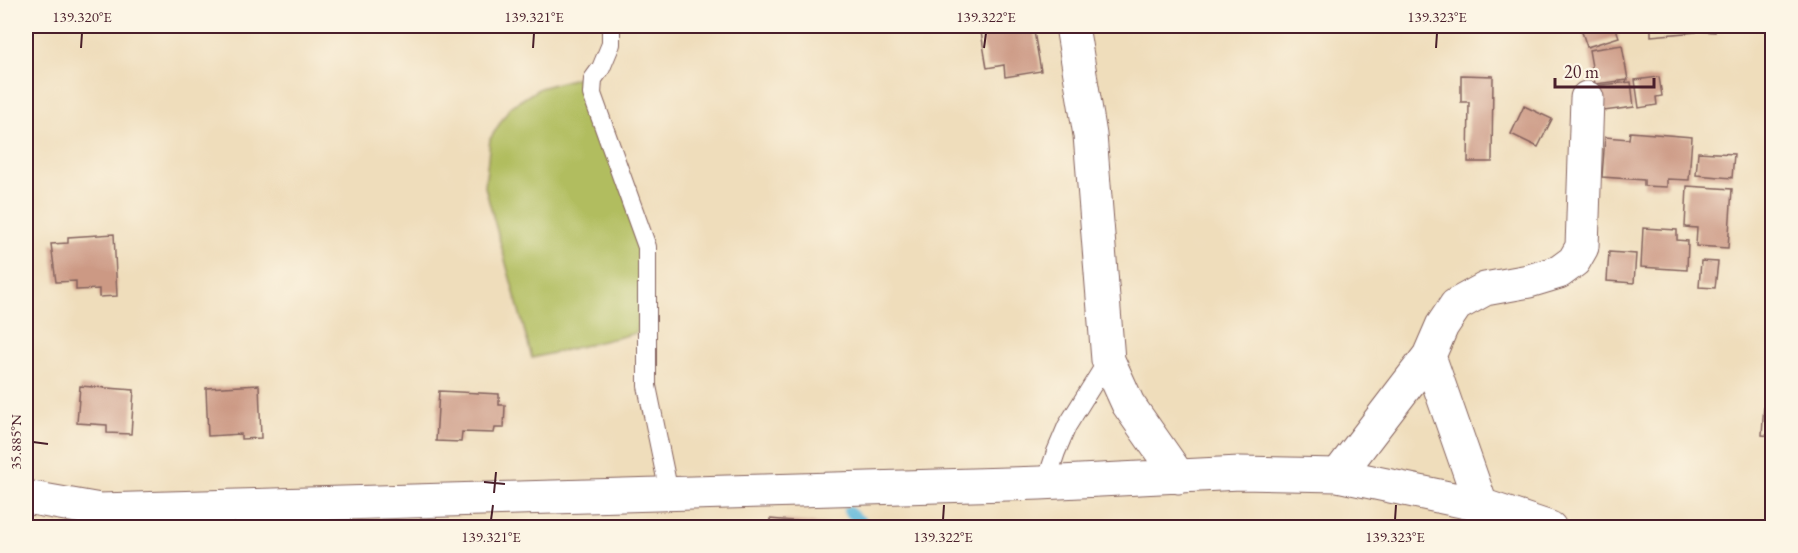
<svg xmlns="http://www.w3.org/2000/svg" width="1798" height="553" viewBox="0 0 1798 553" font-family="'EB Garamond',serif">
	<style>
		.green { fill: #b1bd5e; stroke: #7e6e44; stroke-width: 1.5 }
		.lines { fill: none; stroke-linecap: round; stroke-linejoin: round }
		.stream { stroke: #5cb5d9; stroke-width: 10 }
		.building { fill: #cc9984 }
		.service-casing { stroke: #84625d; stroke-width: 20 }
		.minor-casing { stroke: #84625d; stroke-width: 35 }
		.service { stroke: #fff; stroke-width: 18 }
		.minor { stroke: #fff; stroke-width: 33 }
		.ticks { fill: none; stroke: #4a1f2b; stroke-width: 2 }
		.neatline { fill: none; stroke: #4a1f2b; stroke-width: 2 }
		.ticks-label { font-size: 15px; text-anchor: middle; fill: #4a1f2b }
	</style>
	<rect width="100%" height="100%" fill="#fcf5e5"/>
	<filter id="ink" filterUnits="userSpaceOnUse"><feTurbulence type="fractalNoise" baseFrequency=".0167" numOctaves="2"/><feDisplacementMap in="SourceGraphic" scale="12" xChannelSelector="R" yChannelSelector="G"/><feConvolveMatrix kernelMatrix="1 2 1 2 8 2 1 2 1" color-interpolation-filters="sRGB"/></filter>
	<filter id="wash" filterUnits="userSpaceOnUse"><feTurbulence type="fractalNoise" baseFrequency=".008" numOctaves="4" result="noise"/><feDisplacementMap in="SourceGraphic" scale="24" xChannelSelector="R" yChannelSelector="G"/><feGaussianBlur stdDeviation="1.35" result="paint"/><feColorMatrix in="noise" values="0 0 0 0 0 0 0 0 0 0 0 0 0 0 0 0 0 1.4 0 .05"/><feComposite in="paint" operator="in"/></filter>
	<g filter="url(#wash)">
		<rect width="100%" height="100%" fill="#efddbb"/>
		<path class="green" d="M587 75 642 249 637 333 532 358 485 187 490 139 510 107 540 88Z"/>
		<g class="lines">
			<path class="stream" d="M848 511 870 528"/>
		</g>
		<g id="blocks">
			<path class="building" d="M980 26H1033L1041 71 1005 77 1004 65 987 68Z
				M1580 26H1615L1619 37 1587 47Z
				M1651 26H1695L1696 32 1651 36Z
				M1700 26H1715V32L1699 31Z
				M1622 45 1628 80 1595 84 1589 50Z
				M1461 75 1493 76 1492 162H1468L1469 102H1461Z
				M1659 77 1662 96 1656 97 1657 105 1639 108 1635 80Z
				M1631 82 1634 107 1596 112 1593 86Z
				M1524 106 1552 119 1538 147 1511 134Z
				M1630 132 1692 137 1689 180 1667 179V187L1644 186V180L1602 177 1605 137 1629 139Z
				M1698 152 1734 154 1732 178 1696 175Z
				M1687 186 1732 189 1728 248 1696 246 1697 228 1685 227Z
				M1643 228 1677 230V240L1688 241 1687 270 1641 267Z
				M114 234 117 296 99 297V289L76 290V281L56 282 51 244 68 243V237Z
				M1609 252 1636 254 1634 283 1607 281Z
				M1701 261 1718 262 1715 288 1699 287Z
				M259 385 261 438 241 439V434L208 436 206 388Z
				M80 386 134 390 131 434 107 433V425L77 423Z
				M439 391 499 394V405H505L504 428H495L494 433 462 432 461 442 436 441Z
				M1764 405 1772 406V436L1762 435Z
				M770 519 835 525V528H769Z"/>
		</g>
	</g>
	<g filter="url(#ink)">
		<use href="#blocks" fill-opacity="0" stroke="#84625d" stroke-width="1.5"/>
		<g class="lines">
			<defs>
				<path id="service" d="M611 26V44L601 68 593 79 592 94 647 247V386L669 493
					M1046 482 1056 452 1067 426 1108 360"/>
				<path id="minor" d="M1072 26 1090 135 1108 360 1128 404 1179 477
					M1429 356 1481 505
					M1338 475 1429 356 1442 326 1456 305 1485 289 1529 281 1559 272 1574 261 1582 247 1587 98
					M26 497 100 510 1040 483 1240 473 1338 475 1481 505 1550 528"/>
			</defs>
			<use href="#service" class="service-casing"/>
			<use href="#minor" class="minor-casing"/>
			<use href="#service" class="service"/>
			<use href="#minor" class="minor"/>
		</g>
	</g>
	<path class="ticks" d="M81 48 82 33M533 48 534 33M984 48 986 33M1436 48 1437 33M33 442 48 444M484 482 505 484M494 493 496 472M491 520 493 505M943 520 944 505M1395 520 1396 505"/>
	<rect width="1798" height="553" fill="none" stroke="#fcf5e5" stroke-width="66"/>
	<path d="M1555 78v9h99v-9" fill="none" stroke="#4a1f2b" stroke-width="3"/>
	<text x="1564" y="78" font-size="18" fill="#4a1f2b" stroke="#fcf5e5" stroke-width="4.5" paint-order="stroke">20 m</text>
	<rect x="33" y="33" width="1732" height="487" class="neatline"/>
	<g class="ticks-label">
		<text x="82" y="22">139.320°E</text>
		<text x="534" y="22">139.321°E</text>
		<text x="986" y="22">139.322°E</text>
		<text x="1437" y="22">139.323°E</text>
		<text transform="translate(16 442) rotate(-90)" y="5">35.885°N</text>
		<text x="491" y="542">139.321°E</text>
		<text x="943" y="542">139.322°E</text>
		<text x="1395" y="542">139.323°E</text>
	</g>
</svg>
